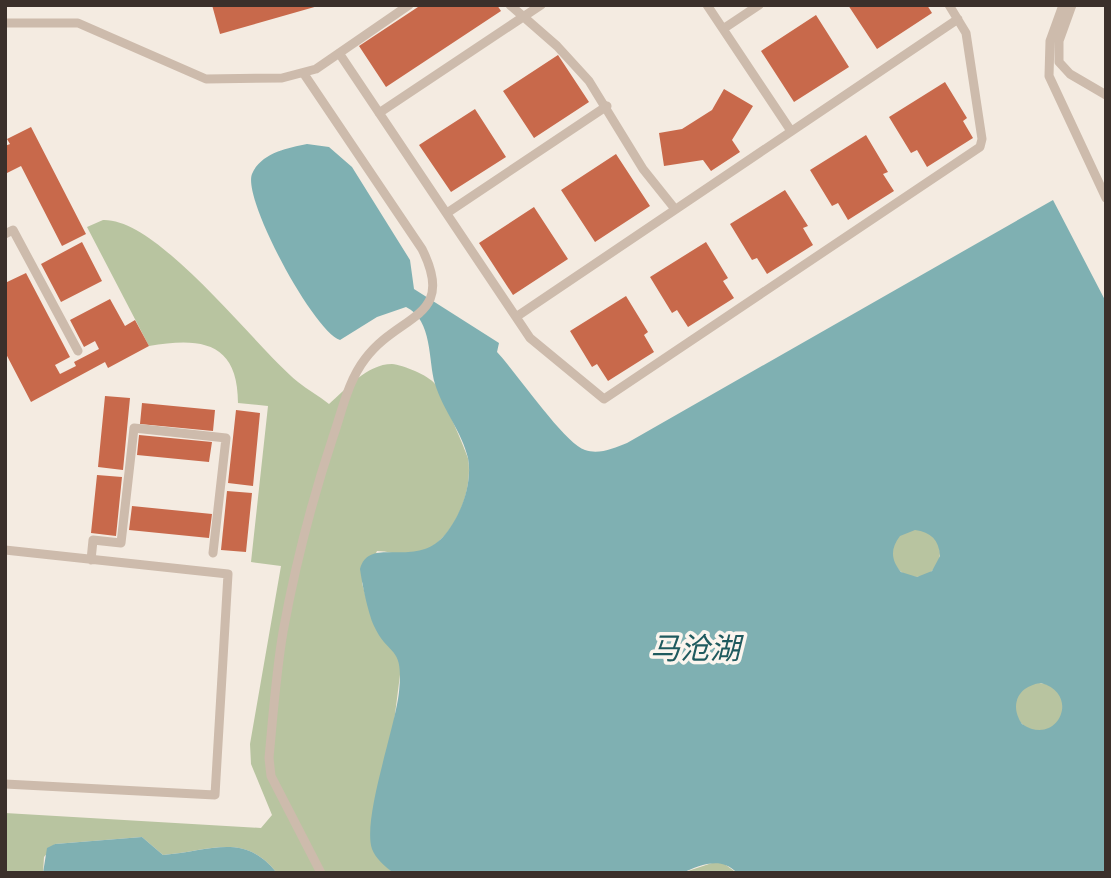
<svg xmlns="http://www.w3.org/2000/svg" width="1111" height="878" viewBox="0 0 1111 878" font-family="Jost,'Noto Sans SC',sans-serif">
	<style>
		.green { fill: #b8c4a0 }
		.water { fill: #7fb0b2; fill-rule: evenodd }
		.building { fill: #c8694b }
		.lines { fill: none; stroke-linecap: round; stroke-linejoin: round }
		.lane { stroke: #cdbbac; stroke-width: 9 }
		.labels { text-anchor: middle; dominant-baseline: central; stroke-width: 7; stroke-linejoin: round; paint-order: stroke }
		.water-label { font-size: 30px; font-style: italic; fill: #1f5a5e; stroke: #fbf5ee }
	</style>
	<rect width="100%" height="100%" fill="#f4ebe1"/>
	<path class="green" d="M103 220C159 218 254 346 298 382 308 390 319 396 329 404 346 389 367 364 392 364 403 365 428 375 435 384 439 388 466 451 468 458 474 493 452 546 415 554 402 557 390 551 377 551L362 583 372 619 397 655 401 667 394 722 383 770 388 868 393 873H277C244 831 208 852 163 855L142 837 55 844 44 857 43 873H5V813L261 828 272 815 251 764 250 744 281 566 251 562 268 406 238 403C238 341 200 337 149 346L87 227Z
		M892 553a24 24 0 1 1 48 0a24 24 0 1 1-48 0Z
		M1015 707a24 24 0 1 1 48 0a24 24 0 1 1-48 0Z
		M712 863H723L737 873H682Z"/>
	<path class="water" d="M307 144 329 147 352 167 410 260 414 289 499 343 497 352C515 371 565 444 585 450 599 455 614 448 627 443L1053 200 1106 302V873H737C721 856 701 865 682 873H393C386 867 375 858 372 849 362 819 395 729 399 692 404 644 389 658 374 626 368 613 362 583 360 569 369 535 413 569 443 537 460 518 473 484 468 458 462 432 443 410 435 384 428 361 433 320 406 307L377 317 340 340C314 332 242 199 252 174 261 153 287 148 307 144ZM915 530C931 532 939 540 940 556L932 571 917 577 901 572C891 560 890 549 900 536ZM1041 683C1082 694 1057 748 1022 724 1009 705 1018 686 1041 683Z
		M142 837 163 855C209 852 244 831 277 873H43L47 848 55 844Z"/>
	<path class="building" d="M212 5H318V6L220 34Z
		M421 5H497L501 11 386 87 359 46Z
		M848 5H927L932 13 877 49Z
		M816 15 849 67 794 102 761 51Z
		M558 55 589 102 534 138 503 91Z
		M945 82 967 118 963 121 973 138 927 167 917 150 911 153 889 117Z
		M724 89 753 106 732 140 740 152 711 171 703 160 664 166 659 133 682 129 712 110Z
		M475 109 506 157 451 192 419 145Z
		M31 127 86 234 62 246 21 166 5 174V146L10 144 7 139Z
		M866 135 888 172 883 174 894 191 848 220 838 203 832 206 810 170Z
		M616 154 650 206 595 242 561 190Z
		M785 190 808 226 803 228 813 245 767 274 757 258 752 260 730 224Z
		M534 207 568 259 513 295 479 243Z
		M82 242 102 281 61 302 41 264Z
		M706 242 728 278 723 281 734 298 688 327 677 310 672 313 650 277Z
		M26 273 70 357 55 365 60 374 76 366 74 362 99 349 95 341 84 347 70 320 110 299 125 326 135 320 149 346 108 368 105 362 31 402 5 352V283Z
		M626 296 648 332 644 335 654 352 608 381 597 364 592 367 570 331Z
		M105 396 130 398 123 470 98 467Z
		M142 403 215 410 213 431 140 424Z
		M236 410 260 413 253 486 228 483Z
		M139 435 212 442 209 462 137 455Z
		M97 475 122 477 116 536 91 533Z
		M227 491 252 493 246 552 221 550Z
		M132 506 212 514 209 538 129 530Z"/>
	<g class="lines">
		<path class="lane" d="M510 5 557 46 589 81 643 169 675 209
			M707 5 791 131
			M1063 5 1050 41 1049 76 1106 198
			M1072 5 1059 41V62L1070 74 1106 95
			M5 23H78L206 79 282 78 316 69 409 5
			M723 29 759 5
			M339 53 530 338 604 399 980 147 982 139 966 33 949 5
			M304 74 422 249C457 319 399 313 365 359 348 381 342 411 333 437 312 500 295 566 283 632 276 673 273 716 269 758L271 776 321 873
			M379 113 541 5
			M447 213 607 106
			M5 234 13 230 78 351
			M516 317 958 19
			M5 550 228 574 215 795 5 784
			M91 560 93 540 121 543 134 428 226 438 213 553"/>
	</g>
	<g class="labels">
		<g class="water-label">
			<text x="695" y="648">马沧湖</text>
		</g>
	</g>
	<rect width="1111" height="878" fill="none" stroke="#3b302b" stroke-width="14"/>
</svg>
